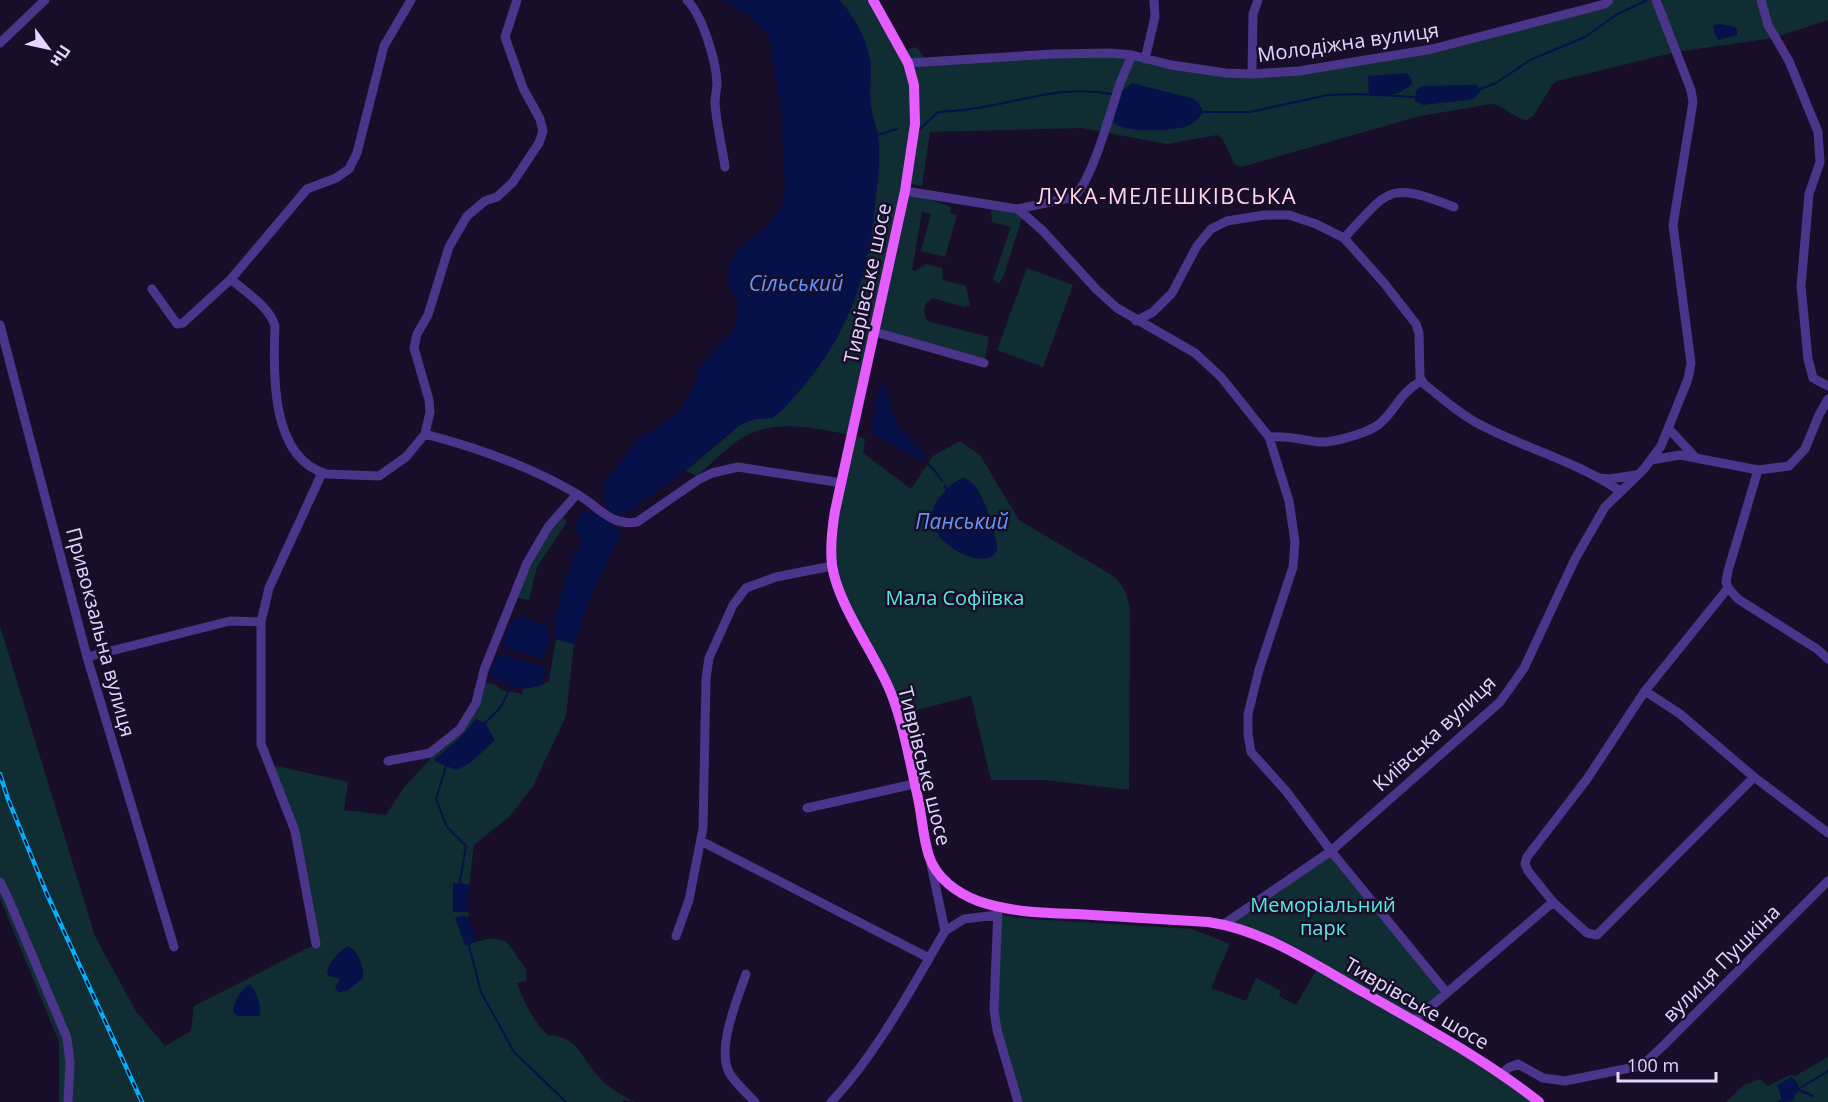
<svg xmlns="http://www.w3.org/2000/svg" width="1828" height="1102" viewBox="0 0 1828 1102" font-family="'Open Sans',sans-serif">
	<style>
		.green { fill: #102d33; fill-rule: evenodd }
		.water { fill: #061049 }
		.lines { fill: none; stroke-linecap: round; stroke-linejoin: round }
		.stream { stroke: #061049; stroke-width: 2 }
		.minor { stroke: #4b358b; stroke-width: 9 }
		.major { stroke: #e55dff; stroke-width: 10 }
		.rail-casing { stroke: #02b0ff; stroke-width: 4.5 }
		.rail { stroke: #180e29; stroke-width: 2; stroke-dasharray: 7; stroke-linecap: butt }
		.labels { text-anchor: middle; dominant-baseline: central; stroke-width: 5; stroke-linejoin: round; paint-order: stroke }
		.street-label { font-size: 20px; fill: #e3d6ff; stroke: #180e29 }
		.park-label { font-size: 20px; fill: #58e9e3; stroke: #180e29 }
		.water-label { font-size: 21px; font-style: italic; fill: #6496ff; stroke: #180e29 }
		.quarter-label { font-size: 22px; letter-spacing: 1.5px; fill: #ffd8e8; stroke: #180e29 }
	</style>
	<rect width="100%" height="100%" fill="#180e29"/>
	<path class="green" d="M829 0H873L903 51 915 47 919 50 926 61 1110 53 1242 74 1391 57 1609 0H1828V20L1773 38 1676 52 1557 81 1553 84 1533 116 1527 120C1513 119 1505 105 1491 104L1420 116 1241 167 1235 165 1222 138 1217 135 1167 144 1082 128 930 132 922 186 906 183 905 191 951 207 950 213 957 215 945 257 921 251 931 214 922 212 912 270 915 271 926 264 942 268 943 280 966 286 970 305 963 307 933 298C923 304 923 311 927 321L989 337 984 363 875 332 851 435 865 439 863 453 911 489 933 456 960 441 980 455 1019 520 1115 577 1125 591 1130 608 1129 790 1045 780H991L971 696 898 715 841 596 832 553 851 435C817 429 780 419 747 435 732 442 710 465 697 476L686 471 740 425 757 416Z
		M991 210 1016 212 1022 218 1004 275 999 284 993 279 1011 227 992 222Z
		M1027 268 1073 285 1043 367 997 350Z
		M560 512 567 522 537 567 529 600 514 597Z
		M0 626 95 936 135 1010 165 1046 191 1031 194 1006 316 944 299 847 268 764 348 782 344 810 386 815 404 787 433 756 450 742 483 682 496 685 501 690 522 694 523 689 540 686 549 681 556 639 574 644 566 716 533 786 510 816 474 845 469 885 460 883 453 912H468L469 917 461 916 465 945 491 938 506 941 526 969V981L517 983C523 1001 534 1023 548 1035 579 1036 581 1059 600 1078 609 1088 623 1096 635 1102L624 1100 622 1102H59V1042L0 898ZM344 948 355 951 363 972 335 987 341 980 338 978 329 976 327 971 332 962Z
		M1331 851 1447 993 1414 1020 1539 1102H1018L997 1030V915L1032 919 1192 929 1230 944 1211 988 1246 1001 1256 978 1281 991 1279 996 1296 1005 1318 967 1224 924Z
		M1828 1057V1102H1726L1744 1085 1760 1079 1768 1086 1790 1075 1795 1076Z"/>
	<path class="water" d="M724 0H840C856 19 870 44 871 70 871 82 869 94 871 106 873 120 879 132 879 146 880 163 878 180 876 196 869 284 843 349 780 412L772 418 755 419 740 425 685 471 626 514C607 519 600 500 604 484L636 441 680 411 694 386 699 367 732 332 738 319 737 299 729 285 727 271 730 261 743 244 765 229 780 210 785 193 781 111 769 38C759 20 741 11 724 0Z
		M1720 24 1735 27 1737 30V35L1719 40 1715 35 1713 25Z
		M1407 73 1412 80 1411 85C1394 97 1389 96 1369 95L1368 76Z
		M1132 83 1191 98 1198 102 1203 112C1199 119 1193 124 1185 127 1170 131 1126 133 1114 123V119L1122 91Z
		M1472 85H1476L1481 90 1474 99 1423 105 1415 101 1416 90 1423 86Z
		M882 384 887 388C891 424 900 428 923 453L925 457 923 461 875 435 871 430 879 386Z
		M964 478C984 486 991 524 997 543 1003 582 906 542 939 498 946 490 954 480 964 478Z
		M583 511 603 517 621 533 594 590 574 644 556 639 555 617 572 558 583 540 574 529Z
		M525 616 544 627 550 637 543 659 507 649 502 644C507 631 509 618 525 616Z
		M498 654 545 666 546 671 540 686C517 690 509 685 489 675Z
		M476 719 485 723 495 740 469 764 456 770 434 761 435 758C451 747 463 735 476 719Z
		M453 883 469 885 468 912H453Z
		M461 916 469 917 476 941 465 945 455 918Z
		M349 946C359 952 364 967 363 978L347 991 338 992 335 987 340 980 338 978 329 976 327 971C330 962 340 949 349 946Z
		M250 984C257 992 261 1006 260 1016H238L233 1012C235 999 239 992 250 984Z
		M1792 1077 1798 1084 1799 1089 1792 1101 1783 1102 1777 1085Z"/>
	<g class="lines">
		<path class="stream" d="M1478 90 1496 83 1530 60 1585 37 1616 15 1647 0
			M1202 112H1250L1328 95 1356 94 1416 97
			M920 129 938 112C948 111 959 111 970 109 1018 103 1061 84 1111 94
			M877 135 897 129
			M924 460 935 471 942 481
			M945 486 947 490
			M544 628 557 615
			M484 724 500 708 512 685
			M447 763 436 799 447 827 466 846 459 886
			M468 942 481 992 514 1052 566 1102
			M1797 1090 1828 1071
			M1799 1090 1813 1096
			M1779 1102 1785 1098"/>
		<path class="minor" d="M687 0C703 16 716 61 717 83 717 89 715 96 715 102 716 123 722 146 725 167
			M1761 0 1768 25 1789 61 1818 132 1820 162 1809 194 1801 286 1808 359 1813 378 1828 386
			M0 43 45 0
			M1145 59 1155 17 1154 0
			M908 63 1054 54 1110 53 1132 55 1171 65 1226 73 1252 74 1299 71 1432 49 1605 4 1609 0
			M1252 74 1253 14 1258 0
			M905 191 1018 209 1043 231 1097 290 1117 308 1195 353 1221 377 1269 437 1289 501 1295 542 1293 567 1259 670 1248 714V734L1251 752 1286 791 1331 851 1447 993
			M1018 209 1073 197C1090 185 1108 120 1115 99 1119 84 1126 69 1132 55
			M1344 238C1390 189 1387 181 1454 207
			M231 279C246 293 269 306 275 326 273 371 270 459 327 474L379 476 406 457 425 434 430 412 429 400 414 348 417 334 428 315 449 247 467 216 485 201 497 197 513 182 539 143 543 131 540 119 523 88 505 37 517 0
			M152 289 177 324 183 323 231 279 307 189 336 178 349 169 357 153 384 46 411 0
			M1136 321 1153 312 1172 293 1197 246 1211 229 1227 221 1265 215H1289L1316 224 1344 238 1384 283 1416 324 1419 333 1420 377 1424 384C1441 397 1458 413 1477 423 1523 448 1576 461 1620 491
			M0 325 87 657 174 947
			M875 332 984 363
			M1669 429 1695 457
			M425 434C478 448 530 466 577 494 598 506 611 527 637 522L698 480 712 473 738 467 842 483
			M1269 437C1291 435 1299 440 1320 442 1333 443 1367 433 1378 425 1396 411 1398 394 1421 381
			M1651 460 1680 455 1758 470 1789 466 1805 449 1819 415 1828 399
			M1600 478 1609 479 1636 475
			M1728 588 1738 599 1817 649 1828 659
			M87 657 230 621 261 622
			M1645 691 1680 714 1754 777 1828 833
			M388 761 430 753 460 729 476 703 484 670 527 563 548 527 577 494
			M1754 777 1597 935 1587 933 1553 902 1528 871 1525 864 1527 857 1587 779 1645 691 1728 588 1726 582 1728 571 1758 470
			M807 808 914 784
			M701 841 929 958
			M0 882 8 898 67 1038 70 1063 68 1102
			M998 907 994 1010 997 1030 1018 1102
			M1224 924 1331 851 1500 702 1524 668 1575 559 1605 507 1644 469 1661 446 1688 379 1691 363 1673 225 1693 102 1691 90 1656 0
			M945 931 964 919 997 915
			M676 936 689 900 703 828 706 679 709 658 733 605 746 588 776 577 832 566
			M316 944 295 831 261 744V622L269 588 322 473
			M746 974C738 998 715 1050 730 1074 736 1084 747 1093 755 1102
			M1414 1021 1553 902
			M1502 1074 1508 1068 1518 1064 1543 1078 1565 1081 1635 1067 1647 1061 1663 1046 1828 881
			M831 1102C876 1055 912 987 945 931L931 864"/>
		<path class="major" d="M873 0 908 63 914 85 915 124 905 191 835 511C832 529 830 547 832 565 838 606 875 653 891 693 904 726 910 763 918 798 922 817 923 838 929 856 936 878 957 893 978 901 1009 912 1044 913 1076 914 1120 917 1164 919 1208 922 1265 930 1315 965 1365 993 1424 1027 1485 1059 1539 1102"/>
		<defs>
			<path id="rail" d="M0 774 8 799 46 892 142 1102"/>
		</defs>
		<use href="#rail" class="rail-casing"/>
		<use href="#rail" class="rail"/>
	</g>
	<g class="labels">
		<g class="street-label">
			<text transform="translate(1348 42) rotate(-8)">Молодіжна вулиця</text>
			<text transform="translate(867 283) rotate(-78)">Тиврівське шосе</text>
			<text transform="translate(101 632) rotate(75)">Привокзальна вулиця</text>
			<text transform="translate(1434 733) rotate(-43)">Київська вулиця</text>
			<text transform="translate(925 766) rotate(76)">Тиврівське шосе</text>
			<text transform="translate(1721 963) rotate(-45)">вулиця Пушкіна</text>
			<text transform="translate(1417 1003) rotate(30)">Тиврівське шосе</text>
		</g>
		<g class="park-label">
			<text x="955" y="597">Мала Софіївка</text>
			<text x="1323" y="904">Меморіальний<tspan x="1323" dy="23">парк</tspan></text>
		</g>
		<g class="water-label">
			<text x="796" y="283">Сільський</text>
			<text x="962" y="521">Панський</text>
		</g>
		<g class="quarter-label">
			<text x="1167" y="195">ЛУКА-МЕЛЕШКІВСЬКА</text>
		</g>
	</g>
	<g transform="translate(48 48) rotate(123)" stroke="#180e29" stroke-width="4.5" paint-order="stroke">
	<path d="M0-4.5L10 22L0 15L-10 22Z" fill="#e3d6ff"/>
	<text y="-9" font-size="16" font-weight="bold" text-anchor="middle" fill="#e3d6ff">Пн</text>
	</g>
	<path d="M1618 1072v9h98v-9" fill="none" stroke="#e3d6ff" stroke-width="3"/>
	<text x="1627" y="1072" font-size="18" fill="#e3d6ff" stroke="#180e29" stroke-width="4.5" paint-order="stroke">100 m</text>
</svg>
